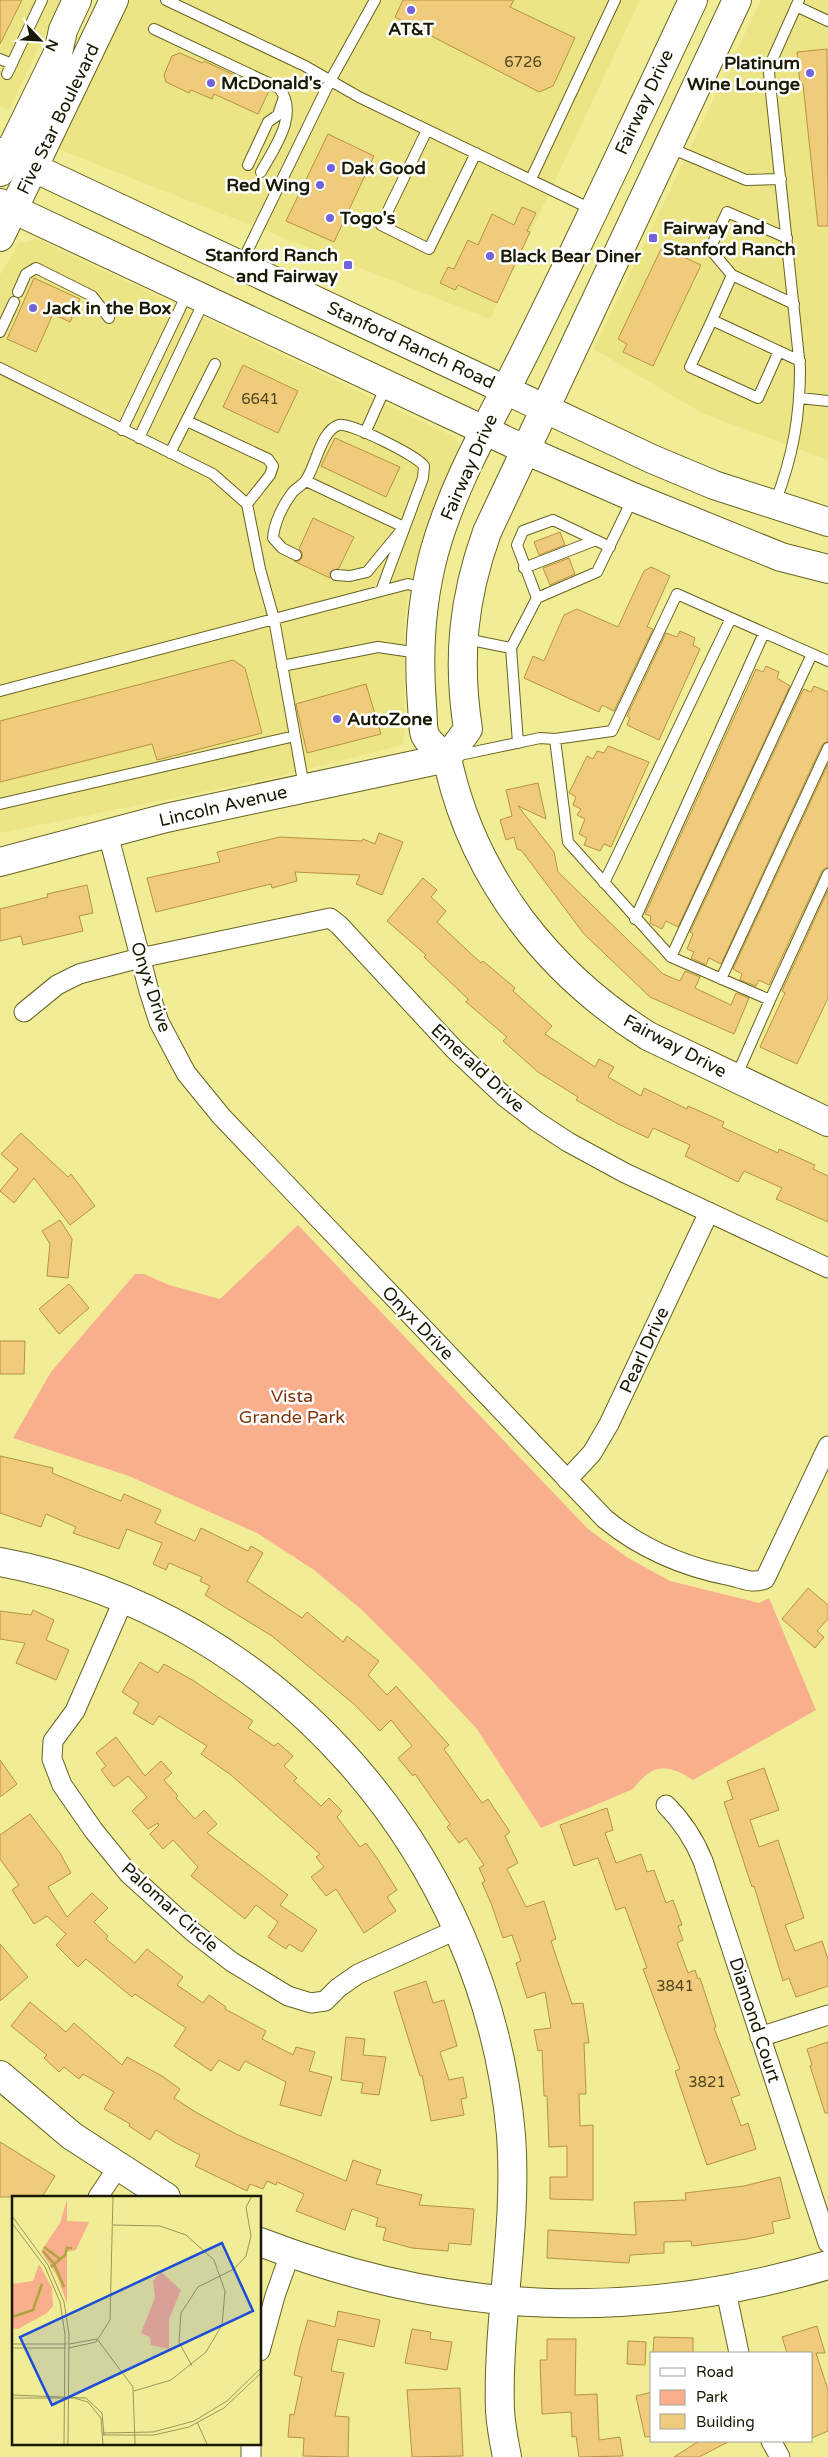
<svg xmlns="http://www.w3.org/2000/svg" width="828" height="2457" viewBox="0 0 828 2457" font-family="'Varela Round',sans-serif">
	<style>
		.built { fill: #ebe586 }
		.green { fill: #f9ae8c }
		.building { fill: #f0cb7b; stroke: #b69342 }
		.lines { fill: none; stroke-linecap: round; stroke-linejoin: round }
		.lane-casing { stroke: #676322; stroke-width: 12 }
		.street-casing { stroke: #676322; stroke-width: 21 }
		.secondary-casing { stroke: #676322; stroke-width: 30 }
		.lane { stroke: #fff; stroke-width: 10 }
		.street { stroke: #fff; stroke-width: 19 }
		.secondary { stroke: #fff; stroke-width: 28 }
		.poi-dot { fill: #7262dc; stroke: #fff; stroke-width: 2 }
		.labels { text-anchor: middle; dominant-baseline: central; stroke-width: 5; stroke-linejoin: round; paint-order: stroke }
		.number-label { font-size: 15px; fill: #50451f }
		.poi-label { font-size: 18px; font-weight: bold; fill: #1a1800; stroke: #fff; text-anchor: start }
		.street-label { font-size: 18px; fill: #1a1800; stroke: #fff }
		.park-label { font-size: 18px; fill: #7e350b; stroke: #fff }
		.inset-river { fill: none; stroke: #aea63c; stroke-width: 2.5 }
		.inset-road { fill: none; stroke: #9b975a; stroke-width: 1 }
		.view { fill: #1d4ed8; fill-opacity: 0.15; stroke: #1d4ed8; stroke-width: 2.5 }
		.inset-edge { fill: none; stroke: #1a1800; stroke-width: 2.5 }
	</style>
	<rect width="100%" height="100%" fill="#f1ec96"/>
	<path class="built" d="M0 0H61L9 110 0 106Z
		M122 0H640L490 319 53 147Z
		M761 0H828V460L702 413 594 349Z
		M37 239 455 437 459 445V455L423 542 407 601 404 630 405 730 402 745 281 776 0 833V275L19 243Z"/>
	<path class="green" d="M298 1225 588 1529 628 1558 670 1581 759 1603 769 1598 816 1710 693 1780C667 1763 653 1763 633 1789L541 1828 477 1729 418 1666 362 1610 314 1570 257 1533 129 1476 13 1438 51 1372 135 1274H144L169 1285 220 1299Z"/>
	<path class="building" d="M0 0H22L0 44Z
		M403 0H514L510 7 575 38 553 86 539 92 395 17Z
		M827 49 828 226H818L803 84H800L797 52Z
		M180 53 202 63 204 61 269 91 258 114 214 94 212 99 191 90 189 93 166 82 164 75 172 56Z
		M328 134 374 156 334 242 286 221Z
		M522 207 536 213 527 231 530 232 497 303 458 285 455 290 440 283 448 267 454 269 468 240 478 245 492 214 514 225Z
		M662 247 701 265 653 366 623 352 627 344 618 339Z
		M34 278 80 299 70 322 53 314 36 352 7 339Z
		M243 365 298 391 278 433 223 407Z
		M335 438 400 467 386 497 321 466Z
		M313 518 354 537 339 568 330 572V578L294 561H299L302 558V552L299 549Z
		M560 532 565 545 539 555 534 542Z
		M569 558 575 574 550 585 543 568Z
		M651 567 670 576 647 627 653 629 614 711 602 705 599 712 524 678 533 656 544 661 564 615 577 609 618 627 644 571Z
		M680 631 695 638 693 645 700 649 659 740 627 725 630 718 627 716 666 633 677 637Z
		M233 660 245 668 262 733 157 760 152 744 0 782V721Z
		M766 666 779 672 777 678 790 686 678 927 666 921 662 929 650 923 651 916 645 914 756 669 763 672Z
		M366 684 381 734 307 753 296 704Z
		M814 686 828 692V741L822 745 721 964 709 958 706 965 691 958 694 952 687 949 693 934 690 932 802 692 804 689 811 692Z
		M608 746 649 762 611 847 604 844 600 851 584 845 587 838 579 834 585 819 577 815 581 809 573 805 576 797 569 793 587 756 593 759 597 751 604 753Z
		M828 764V867L822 871 769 985 759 980 756 986 740 980 742 974 733 969Z
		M538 783 546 819 518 806 554 852 558 872 663 974 680 981 685 971 700 977 695 988 731 1005 736 993 749 998 734 1034 650 997 584 934 522 851 517 849 514 837 506 840 500 820 512 816 506 790Z
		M379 833 403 842 382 895 356 884 360 875 295 872 297 881 272 888 271 884 156 912 147 878 220 862 217 852 280 837 362 841 363 839 375 844Z
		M423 878 437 890 431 897 446 911 437 922 481 963 483 961 515 988 513 991 552 1026 545 1034 595 1067 599 1059 614 1067 608 1077 641 1096 644 1088 687 1109 688 1106 724 1122 722 1127 778 1153 779 1149 815 1165 813 1169 828 1176V1222L776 1199 782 1188 744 1171 738 1182 685 1156 690 1145 653 1128 648 1138 618 1124 576 1100 578 1097 538 1072 503 1041 507 1037 466 1002 468 999 424 957 426 955 387 921Z
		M87 885 93 913 79 916 83 931 23 945 21 936 0 941V909L48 897 47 894Z
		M828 890V998L797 1064 760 1047 785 993 782 991Z
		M21 1133 68 1177 71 1174 95 1206 70 1225 34 1178 14 1203 0 1191 18 1169 1 1154Z
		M60 1220 72 1239 68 1278 47 1276 50 1244 42 1231Z
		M69 1284 89 1308 59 1334 39 1309Z
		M0 1341H25L24 1374H0Z
		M0 1456 53 1468 52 1473 121 1501 124 1494 161 1510 155 1523 195 1541 201 1528 248 1551 251 1546 263 1553 247 1581 302 1618 307 1612 343 1642 347 1636 379 1661 368 1675 387 1695 396 1686 449 1745 444 1749 482 1803 488 1799 510 1832 505 1836 518 1863 507 1869 526 1907 544 1901 556 1939 551 1941 572 2004 583 2003 589 2043H584L586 2094H579L580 2126 593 2125V2200L550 2199V2177H567V2146L549 2147 547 2096H544L542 2050 538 2051 534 2030 551 2028 545 1992 527 1998 516 1963 521 1961 512 1935 503 1938 491 1903 482 1883 485 1881 479 1868 484 1865 466 1838 459 1843 447 1827 450 1824 415 1774 413 1776 398 1758 412 1746 391 1720 380 1731 355 1705 272 1636 205 1595 210 1586 200 1581 202 1577 169 1563 166 1570 153 1564 162 1543 127 1529 119 1549 73 1533 76 1527 46 1514 41 1527 0 1513Z
		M808 1588 828 1605V1619L817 1631 824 1637 815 1648 782 1619Z
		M33 1610 54 1620 46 1640 69 1650 56 1680 16 1663 25 1643 0 1639V1611L31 1615Z
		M140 1662 158 1673 164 1664 194 1681 253 1721 248 1728 274 1746 278 1743 293 1756 284 1766 297 1778 294 1781 321 1806 329 1798 342 1811 337 1817 360 1847 366 1843 377 1858 397 1890 387 1897 396 1911 364 1933 336 1889 326 1896 311 1877 324 1867 316 1857 320 1854 231 1775 201 1754 207 1746 159 1716 153 1725 133 1713 139 1703 122 1692Z
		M116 1737 145 1776 161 1761 172 1773 164 1780 178 1796 176 1798 195 1819 204 1810 217 1824 207 1833 288 1895 280 1905 317 1930 302 1952 289 1944 286 1949 268 1937 278 1922 256 1905 245 1919 191 1876 198 1867 173 1840 163 1849 150 1834 159 1825 158 1823 148 1829 132 1811 147 1797 128 1776 114 1787 101 1770 106 1766 96 1753Z
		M0 1760 17 1784 0 1797Z
		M764 1768 779 1810 750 1820 759 1847 778 1840 804 1918 785 1925 795 1951 822 1941 828 1959V1986L796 1997 789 1978 783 1981 754 1886 752 1887 724 1802 733 1799 727 1781Z
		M607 1808 613 1830 605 1833 616 1863 641 1854 647 1872 654 1870 666 1903 673 1900 682 1925 678 1926 683 1940 677 1943 688 1973 695 1970 698 1979 700 1978 716 2027 714 2028 740 2095 731 2098 741 2126 748 2123 756 2149 707 2165 675 2071 680 2069 643 1969 647 1968 625 1907 616 1910 598 1858 574 1866 560 1825Z
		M30 1814 60 1853 71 1873 48 1887 67 1917 92 1893 108 1908 94 1922 108 1936 106 1939 135 1963 147 1949 183 1977 177 1985 203 2003 209 1995 226 2007 225 2009 266 2031 262 2039 293 2055 296 2047 315 2052 309 2071 332 2077 321 2116 280 2105 286 2082 245 2061 239 2071 219 2060 211 2071 174 2046 186 2028 135 1994 132 1997 86 1959 78 1967 56 1945 66 1934 47 1916 34 1924 12 1890 19 1885 0 1859V1835Z
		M0 1944 28 1977 0 2001Z
		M426 1981 433 2003 444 2000 457 2046 440 2052 449 2080 463 2077 467 2098 461 2099 464 2115 431 2121 422 2075 420 2076 394 1992Z
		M30 2002 66 2032 74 2023 122 2065 127 2057 162 2076 180 2089 174 2098 197 2113 238 2135 346 2181 353 2160 381 2170 376 2184 422 2195 419 2205 474 2209 471 2245 449 2243 448 2251 412 2248 383 2240 386 2228 376 2226 378 2218 352 2209 345 2230 296 2211 304 2194 277 2182 276 2185 267 2181 263 2189 250 2184 247 2191 195 2166 200 2155 176 2143 156 2130 150 2140 129 2126 130 2124 104 2109 114 2092 83 2074 79 2079 64 2067 59 2072 44 2058 47 2055 11 2026Z
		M346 2037 365 2039 363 2055 386 2057 379 2095 361 2093 363 2083 341 2080Z
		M828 2042V2113H825L810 2066 812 2065 807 2049Z
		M0 2142 55 2176 42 2197H0Z
		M780 2177 790 2218 772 2222 774 2233 747 2239 692 2246 691 2241 664 2242V2253L630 2255 629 2263 547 2258 548 2230 636 2235 634 2202 686 2200 685 2193 744 2186Z
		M338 2311 380 2320 374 2347 338 2339 331 2371 344 2373 335 2416 349 2417 348 2457 303 2456 304 2438 288 2437 290 2414 294 2415 302 2377 294 2375 300 2347 308 2320 335 2327Z
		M817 2326 825 2353H816L828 2390V2431L812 2438V2353H787L782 2337Z
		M412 2329 431 2332 430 2339 452 2342 447 2370 405 2363Z
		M654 2337 693 2338V2353H653Z
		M547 2339H576L575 2395 597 2394 599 2440 620 2437 623 2456 579 2457 576 2436 572 2437 571 2412 542 2414 540 2360H547Z
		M628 2341 646 2342 645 2365 627 2364Z
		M460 2388 463 2456 412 2457 407 2390Z
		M652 2392V2436L645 2437 636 2396Z
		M699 2441H730L699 2457H674Z"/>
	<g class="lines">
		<defs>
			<path id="lane" d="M166 0 305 66 359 97 593 210
				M796 6 828 21
				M154 29 279 88C300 114 274 148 261 172
				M0 59 12 64
				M7 74 42 0
				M427 130 381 225 429 249 476 153
				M668 147 746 180 781 179
				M248 165 268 122 278 115 284 97
				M531 179 615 0
				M787 238 727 212 710 249 732 275 794 304
				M241 264 330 81 375 0
				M732 275 712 320 800 361
				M18 292 26 274 36 268 92 296 109 318
				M712 320 690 367 758 398 779 351
				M0 332 14 302
				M0 368 213 474 247 504 260 569 274 619 408 584 426 589
				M800 398 828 401
				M187 421 268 459 273 466 270 475 247 504
				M122 430 188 292
				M365 433 386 386
				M139 438 204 301
				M170 453 215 364
				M306 481 404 527 367 572 350 576 336 575
				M775 503C793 456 800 417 800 368L769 73 773 58 799 0
				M296 555 282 548 273 538C274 523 283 505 292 493 296 488 303 485 306 480 316 466 321 430 339 425 349 422 418 456 424 466L423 478 381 591
				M524 568 596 540
				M537 598 517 545 523 531 553 520 610 547
				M466 639 511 648
				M282 666 378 647 419 653
				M0 691 274 619 304 787
				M555 739 612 731 677 594 828 661
				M518 743 511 648 537 598 597 572 633 498
				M455 756 540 738 555 739 568 842 671 957 770 1000 736 1077
				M0 804 295 736
				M604 883 731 618
				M635 919 764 633
				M671 957 812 654
				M721 979 828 748
				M770 1000 828 874"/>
			<path id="street" d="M108 834 149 991 159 1022 186 1073 221 1116 605 1519C643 1550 684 1567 731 1576 745 1579 751 1584 765 1579L828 1446
				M24 1012 57 985 79 974 140 958 330 918 339 925 454 1049 505 1097 536 1121 568 1142 625 1173 828 1268
				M567 1480 592 1453 609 1424 709 1212
				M124 1599 75 1711 53 1741 52 1759 62 1785 94 1831 129 1874 193 1932 232 1962 288 1996 311 2003 325 2001 338 1988 358 1974 458 1929
				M666 1805C683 1822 694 1839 703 1861L828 2243
				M760 2037 828 2015
				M98 2197 118 2167
				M726 2291 739 2353
				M260 2351 275 2296 290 2254
				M771 2441 780 2457
				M251 2457V2443"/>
			<path id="secondary" d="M693 0C637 120 581 240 522 358 490 421 453 484 434 553 421 602 418 655 422 705 423 714 422 727 425 735 431 748 446 752 449 767 476 882 550 974 648 1036L828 1122
				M0 152 652 459 714 485 828 522
				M0 172 58 53 63 30 77 0
				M0 203 539 456 633 497 781 557 828 569
				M0 237 114 0
				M447 758 468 729C457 659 463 599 487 532L737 0
				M0 862 166 818 447 758
				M0 1562C278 1613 487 1856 511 2135 518 2228 497 2319 500 2411 501 2426 504 2442 507 2457
				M0 2075 72 2136 166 2197
				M260 2242C450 2315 632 2323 828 2265"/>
		</defs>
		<use href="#lane" class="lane-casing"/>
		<use href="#street" class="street-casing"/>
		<use href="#secondary" class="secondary-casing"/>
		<use href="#lane" class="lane"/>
		<use href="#street" class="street"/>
		<use href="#secondary" class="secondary"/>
	</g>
	<g class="poi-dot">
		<circle cx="411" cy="10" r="5"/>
		<circle cx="810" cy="73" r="5"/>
		<circle cx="211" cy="83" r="5"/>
		<circle cx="331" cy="168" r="5"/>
		<circle cx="320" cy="185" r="5"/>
		<circle cx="330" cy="218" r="5"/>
		<rect x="648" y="233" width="10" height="10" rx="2.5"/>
		<circle cx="490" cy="256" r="5"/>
		<rect x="343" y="260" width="10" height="10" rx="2.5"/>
		<circle cx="33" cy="308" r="5"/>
		<circle cx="337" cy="719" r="5"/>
	</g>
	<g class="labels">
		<g class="number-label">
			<text x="523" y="62">6726</text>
			<text x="260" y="399">6641</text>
			<text x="675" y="1986">3841</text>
			<text x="707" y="2082">3821</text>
		</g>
		<g class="poi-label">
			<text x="411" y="29" text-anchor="middle">AT&amp;T</text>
			<text x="800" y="63" text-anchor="end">Platinum<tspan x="800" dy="21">Wine Lounge</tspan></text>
			<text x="221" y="83">McDonald's</text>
			<text x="341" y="168">Dak Good</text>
			<text x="310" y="185" text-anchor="end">Red Wing</text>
			<text x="340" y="218">Togo's</text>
			<text x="663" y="228">Fairway and<tspan x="663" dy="21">Stanford Ranch</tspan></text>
			<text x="338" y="255" text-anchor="end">Stanford Ranch<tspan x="338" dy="21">and Fairway</tspan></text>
			<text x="500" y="256">Black Bear Diner</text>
			<text x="43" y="308">Jack in the Box</text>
			<text x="347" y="719">AutoZone</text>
		</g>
		<g class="street-label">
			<text transform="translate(644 102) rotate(-65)">Fairway Drive</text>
			<text transform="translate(58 119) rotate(-64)">Five Star Boulevard</text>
			<text transform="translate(411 345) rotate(25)">Stanford Ranch Road</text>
			<text transform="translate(469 467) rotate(-66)">Fairway Drive</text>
			<text transform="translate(223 806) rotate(-13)">Lincoln Avenue</text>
			<text transform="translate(151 987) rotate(72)">Onyx Drive</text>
			<text transform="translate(675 1046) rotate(28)">Fairway Drive</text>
			<text transform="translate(478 1068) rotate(43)">Emerald Drive</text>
			<text transform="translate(418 1323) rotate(46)">Onyx Drive</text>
			<text transform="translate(644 1350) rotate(-65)">Pearl Drive</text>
			<text transform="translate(170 1907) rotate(42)">Palomar Circle</text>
			<text transform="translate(755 2020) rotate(72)">Diamond Court</text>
		</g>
		<g class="park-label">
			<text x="292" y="1396">Vista<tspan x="292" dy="21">Grande Park</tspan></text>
		</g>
	</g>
	<g transform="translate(12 2196)">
		<rect width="249" height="249" fill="#f1ec96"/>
		<path d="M55 4V25L77 26 64 54 55 56V107L45 80 29 55 48 27ZM27 68 40 92 41 110 35 117 6 133 0 132V88L21 85ZM149 76 169 94 157 123V153L139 149 138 141 129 137 143 102 141 85Z" fill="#f9ae8c"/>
		<path class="inset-river" d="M32 51 48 63M31 55 42 68 52 91M39 71 53 59 55 52H60M0 121 21 114 30 88"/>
		<path class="inset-road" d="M0 20 36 69 52 106 57 138 56 248M0 27 33 71 48 106 53 138 52 248M101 29 148 30 174 39 202 64 213 95 210 129 194 156 159 184 122 195M85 143 121 191 123 248M0 148H55M57 148 85 143M0 152H54M57 152 84 146 98 124 101 0M180 170 167 146 169 117 186 91 222 73 234 60 239 40 234 11 240 0M0 199 74 202 90 217 92 239M0 202H62L76 206 89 222 91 248M185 226 195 248M91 237 141 236 182 225 215 205 249 172M91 239H142L177 231 212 212 249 177"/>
		<path class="view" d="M210 47 241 115 40 209 8 141Z"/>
		<rect width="249" height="249" class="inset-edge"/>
	</g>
	<rect x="650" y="2352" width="162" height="90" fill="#ffffff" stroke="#a3a399"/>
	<rect x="660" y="2368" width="25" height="8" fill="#ffffff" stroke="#a3a399"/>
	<text x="696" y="2377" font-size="15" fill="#1a1800">Road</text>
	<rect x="660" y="2390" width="25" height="15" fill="#f9ae8c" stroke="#a3a399"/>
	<text x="696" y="2402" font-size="15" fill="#1a1800">Park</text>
	<rect x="660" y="2414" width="25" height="15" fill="#f0cb7b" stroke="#a3a399"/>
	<text x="696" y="2427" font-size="15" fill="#1a1800">Building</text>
	<g transform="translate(40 40) rotate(115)" stroke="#ffffff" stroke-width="4" paint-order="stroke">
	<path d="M0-4L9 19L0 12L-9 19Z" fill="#1a1800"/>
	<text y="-8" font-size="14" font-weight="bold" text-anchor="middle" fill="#1a1800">N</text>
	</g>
</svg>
